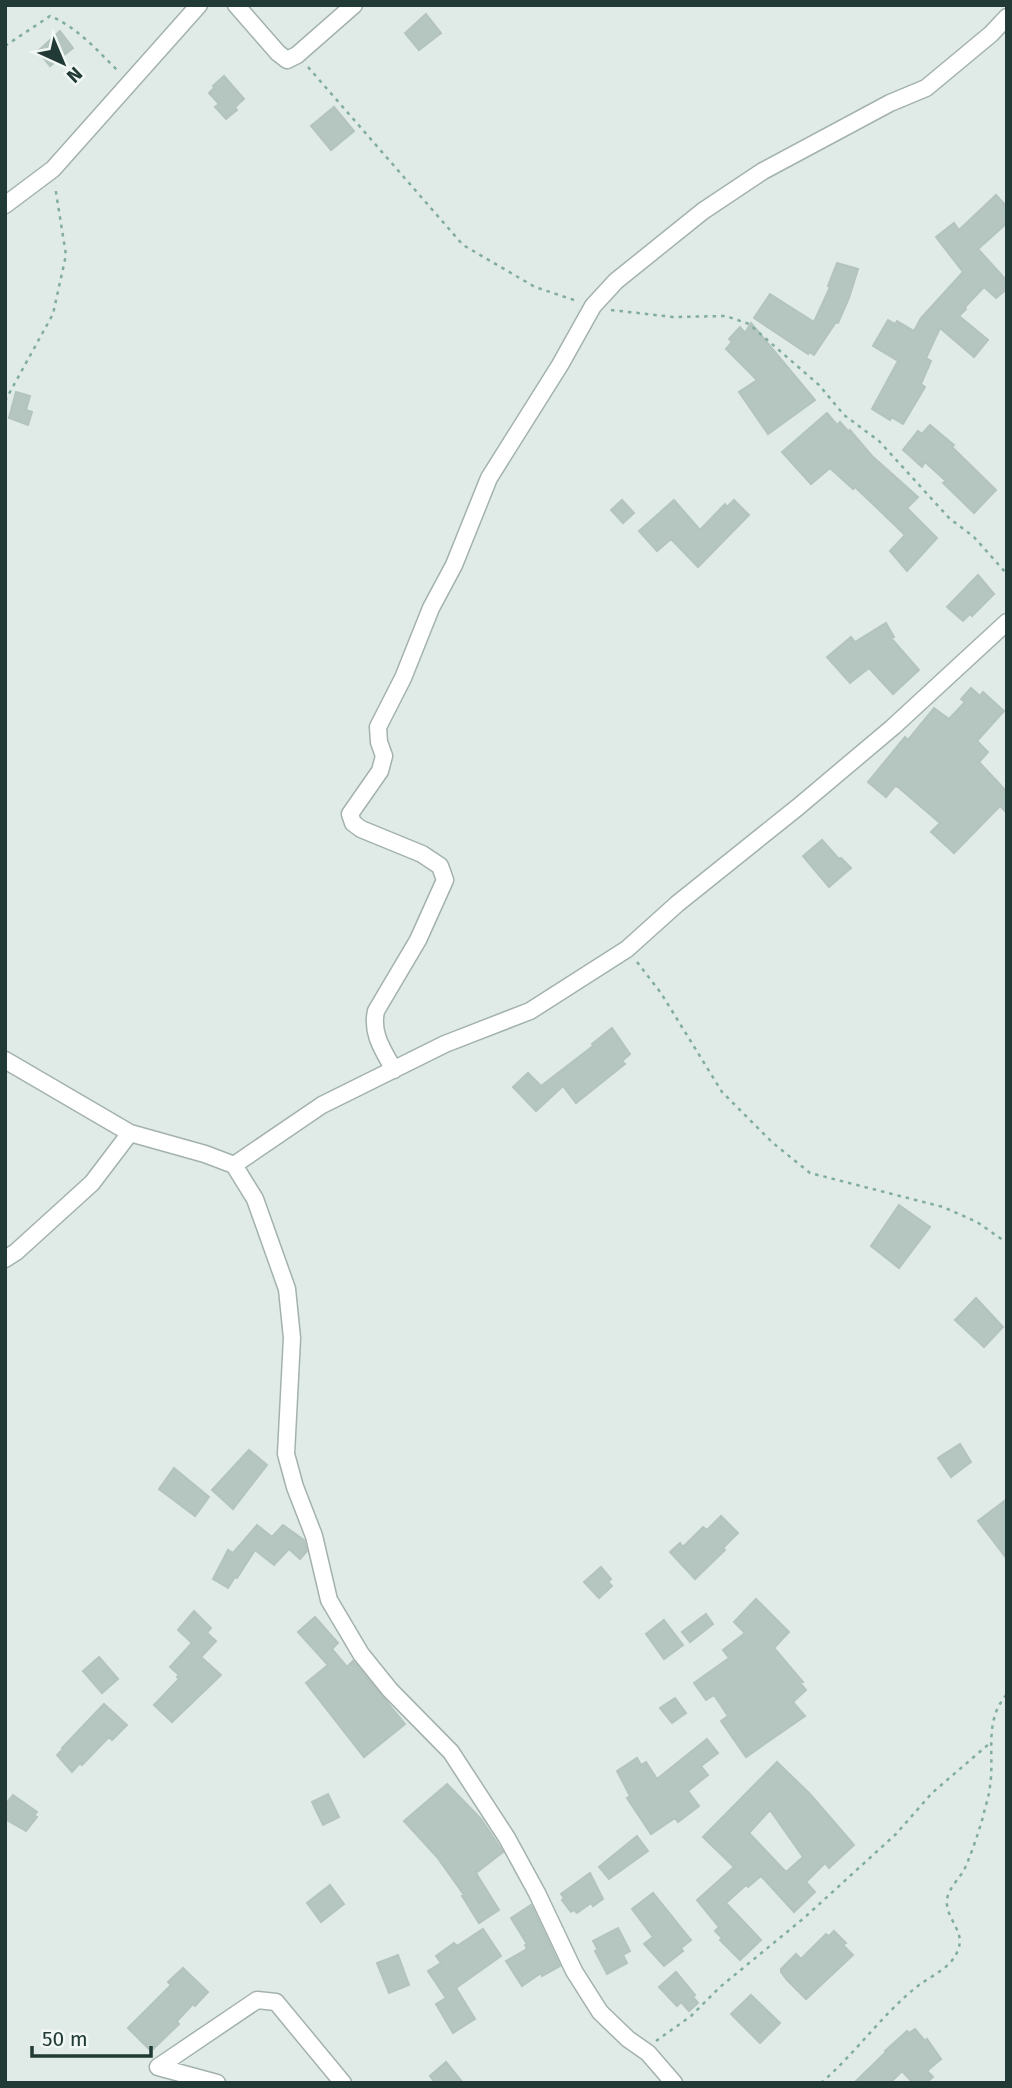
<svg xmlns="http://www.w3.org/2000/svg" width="1012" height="2088" viewBox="0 0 1012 2088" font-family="'Fira Sans',sans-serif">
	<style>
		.building { fill: #b5c5bf; stroke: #b3c4bd; stroke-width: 2; fill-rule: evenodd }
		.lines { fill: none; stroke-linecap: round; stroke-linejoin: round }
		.street-casing { stroke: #a3b2ad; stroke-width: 19 }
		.path { stroke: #81ada1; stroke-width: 2.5; stroke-dasharray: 3.5 5; stroke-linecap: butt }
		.street { stroke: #fff; stroke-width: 16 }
	</style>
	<rect width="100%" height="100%" fill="#e0eae6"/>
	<path class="building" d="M426 14 441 33 419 50 405 33Z
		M60 31 73 48 50 66 38 51Z
		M224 76 244 99 235 107 237 110 226 119 215 107 219 104 209 93 214 88 213 86Z
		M334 107 354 131 331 150 311 126Z
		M996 195 1007 207V223L978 249 1007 281V289L996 298 984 287 965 307 966 309 959 316 988 340 974 357 940 328 926 358 931 361 921 384 925 387 903 424 891 417 890 420 872 409 898 361 873 346 888 320 895 324 897 321 914 331 921 318 963 272 936 237 954 223 959 230Z
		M837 263 858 269 849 298 838 323 836 322 814 355 809 352 808 354 754 318 770 294 814 322 830 287 828 286Z
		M751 323 815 400 768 434 739 392 757 380 726 349 732 342 729 339 740 327 745 333Z
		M16 392 30 396 26 410 32 412 28 425 9 418Z
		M827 413 837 425 840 422 849 432 850 430 872 456 918 497 907 508 937 538 907 571 890 551 905 535 875 506 855 487 853 489 830 468 811 484 782 452Z
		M930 425 954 445 952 447 996 490 974 513 943 483 946 481 925 462 922 467 903 450 918 431 922 434Z
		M622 500 634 513 623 523 611 510Z
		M674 500 700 530 725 504 727 507 734 500 749 515 698 567 671 539 657 551 639 531Z
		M978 575 994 594 972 616 970 614 963 621 947 607Z
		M886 623 894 637 891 638 919 670 893 694 869 668 850 683 827 657 851 637 855 642Z
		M971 688 980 696 983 692 1004 711 977 741 988 752 979 762 1007 792V813L1000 806 954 853 931 832 940 823 898 787 895 786 886 797 868 782 905 737 908 740 934 708 949 719 965 702 961 699Z
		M822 840 839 859 841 858 851 868 829 887 803 856Z
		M612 1028 630 1054 622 1061 625 1064 576 1103 563 1086 536 1111 513 1087 528 1073 541 1086 593 1046 592 1044Z
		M899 1205 930 1227 899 1268 871 1246Z
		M976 1298 1003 1327 984 1347 955 1320Z
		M960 1444 971 1462 951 1477 938 1458Z
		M249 1450 267 1465 233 1509 212 1490Z
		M174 1468 209 1497 195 1516 159 1489Z
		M1007 1499V1559L978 1521Z
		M721 1516 738 1533 723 1548 725 1550 695 1579 670 1552 680 1543 683 1547 703 1527 707 1530Z
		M257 1525 272 1537 283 1525 304 1540 307 1551 300 1559 289 1549 274 1565 255 1550 237 1578 235 1577 228 1588 213 1579 228 1550 233 1553Z
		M601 1567 611 1579 608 1582 612 1586 599 1598 584 1582Z
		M756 1599 789 1632 774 1648 803 1682 800 1683 806 1690 793 1702 805 1716 746 1757 721 1721 728 1716 714 1695 706 1700 694 1683 729 1658 723 1650 745 1633 734 1622Z
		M194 1611 211 1628 207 1633 216 1641 201 1657 221 1675 172 1722 154 1705 179 1679 177 1677 179 1675 170 1667 192 1643 178 1630Z
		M706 1614 713 1624 690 1642 682 1632Z
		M315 1617 338 1643 332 1649 347 1667 353 1661 405 1724 364 1757 306 1683 328 1665 298 1632Z
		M664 1620 683 1645 664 1659 646 1634Z
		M99 1657 118 1679 102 1693 83 1671Z
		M675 1698 686 1713 672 1723 660 1708Z
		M104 1704 127 1725 112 1740 109 1737 82 1765 80 1763 72 1772 57 1755 63 1749 62 1748Z
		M707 1739 718 1753 701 1766 708 1775 688 1791 699 1806 678 1822 675 1818 651 1834 627 1798 630 1796 617 1771 637 1758 641 1765 646 1762 657 1779Z
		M777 1762 810 1794 854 1845 829 1868 825 1863 806 1882 815 1892 794 1912 761 1876 748 1887 746 1885 726 1903 761 1940 740 1960 720 1940 722 1938 715 1931 719 1927 697 1900 734 1867 703 1837ZM770 1810 803 1857 786 1872 749 1833Z
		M447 1784 481 1819 503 1852 476 1873 499 1910 479 1923 462 1896 464 1895 437 1857 404 1821Z
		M328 1794 339 1817 323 1825 312 1802Z
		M13 1795 37 1812 34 1815 37 1817 26 1831 5 1819V1805Z
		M637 1836 648 1851 609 1879 599 1867Z
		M590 1873 603 1899 593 1906 591 1903 577 1913 574 1910 571 1912 562 1900 564 1898 561 1894Z
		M330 1885 344 1904 321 1922 307 1903Z
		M653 1893 691 1940 681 1948 683 1951 664 1966 644 1944 653 1937 632 1909Z
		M531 1905 560 1966 542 1976 541 1973 522 1986 506 1961 527 1949 525 1945 527 1944 511 1918Z
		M618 1928 630 1951 623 1955 627 1963 607 1974 595 1951 598 1950 593 1941Z
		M483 1929 501 1956 456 1988 475 2019 453 2033 436 2004 446 1998 428 1971 441 1963 436 1956 454 1943 457 1946Z
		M834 1931 846 1943 843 1945 853 1955 806 1999 787 1980 781 1972V1969L796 1954 801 1959 826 1934 829 1936Z
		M398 1955 409 1985 389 1993 377 1963Z
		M183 1968 208 1992 195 2006 193 2004 177 2021 179 2024 151 2051 128 2028 171 1985 168 1982Z
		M676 1972 695 1995 693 1997 698 2003 689 2011 681 2002 677 2006 659 1987Z
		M751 1995 780 2023 760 2043 731 2014Z
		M915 2029 925 2041 927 2039 941 2059 927 2071 933 2077 926 2083H913L902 2071 890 2083H854L886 2052 885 2051 907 2031 909 2033Z
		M446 2062 463 2083H435L430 2076Z"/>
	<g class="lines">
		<defs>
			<path id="street" d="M236 5 278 53 287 60 297 55 354 5
				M5 205 53 169 199 5
				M5 1060 130 1133 205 1154 234 1165 255 1199 287 1289 292 1338 286 1454 295 1487 314 1536 329 1600 361 1654 390 1690 451 1752 507 1838 537 1893 574 1971 600 2012 628 2039 648 2053 674 2083
				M394 1070C383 1050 371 1034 376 1011L418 940 445 880 440 866 422 854 361 829 353 823 350 814 380 771 384 756 379 742 378 727 403 678 431 608 454 565 489 478 560 365 593 306 616 281 703 211 763 171 890 103 926 88 991 34 1007 17
				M234 1165 322 1105 445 1044 530 1011 627 949 677 904 798 807 893 727 1007 622
				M5 1259 16 1252 92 1183 130 1133
				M158 2067 257 2000 276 2002 343 2083
				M158 2067 217 2083"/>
		</defs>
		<use href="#street" class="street-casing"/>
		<path class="path" d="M5 46 50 16C77 27 98 51 118 71
			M308 67 463 245 535 287 577 301
			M611 310 673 317 726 316 749 324 819 385 844 415 879 441 950 519 973 536 1007 574
			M5 401 53 314 66 255 55 186
			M637 962 661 993 722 1092 773 1143 810 1173 943 1207 977 1222 1007 1243
			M656 2041 691 2016 720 1987 804 1918 896 1834 932 1793 990 1743
			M821 2083C856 2053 883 2013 919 1985 933 1975 952 1967 958 1950 965 1932 949 1922 947 1905 945 1891 959 1880 965 1868 972 1852 978 1834 983 1817 985 1807 989 1797 990 1786 995 1755 983 1721 1007 1694"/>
		<use href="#street" class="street"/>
	</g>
	<rect width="1012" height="2088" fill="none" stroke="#213a35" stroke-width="14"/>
	<g transform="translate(63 63) rotate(136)" stroke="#f0f7f4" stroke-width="5" paint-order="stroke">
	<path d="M0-5L12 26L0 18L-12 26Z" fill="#213a35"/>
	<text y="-10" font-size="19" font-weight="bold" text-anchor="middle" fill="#213a35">N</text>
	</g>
	<path d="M32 2046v10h119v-10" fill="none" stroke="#213a35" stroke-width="3.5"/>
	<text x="42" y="2046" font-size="21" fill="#213a35" stroke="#f0f7f4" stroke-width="5" paint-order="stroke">50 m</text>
</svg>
